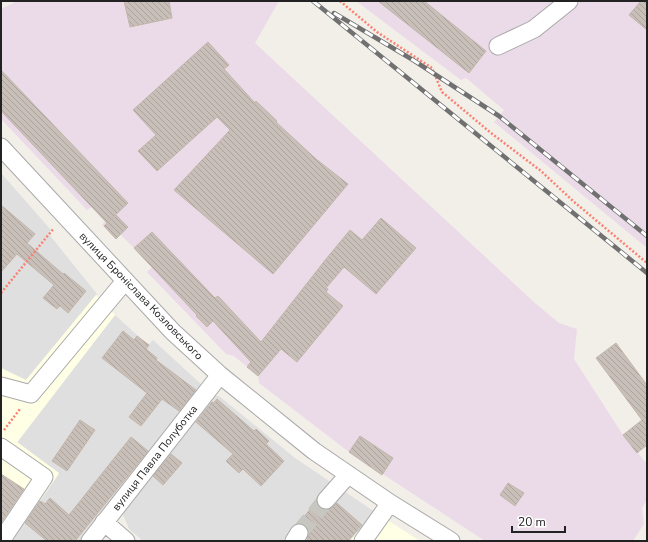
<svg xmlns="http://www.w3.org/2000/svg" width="648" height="542" viewBox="0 0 648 542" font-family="'Nunito Sans',sans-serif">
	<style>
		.residential { fill: #e0dfdf }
		.industrial { fill: #ebdbe8 }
		.education { fill: #ffffe5 }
		.building { fill: url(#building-back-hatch); stroke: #c4b6ab }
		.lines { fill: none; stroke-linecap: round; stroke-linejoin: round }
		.minor-tunnel { stroke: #c8c6c1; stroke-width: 17; stroke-dasharray: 17 8; stroke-linecap: butt }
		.minor-casing { stroke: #a9a9a9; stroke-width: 19 }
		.path { stroke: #fa8072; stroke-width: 2.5; stroke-dasharray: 2 2; stroke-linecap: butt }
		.minor { stroke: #fff; stroke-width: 17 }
		.rail-casing { stroke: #707070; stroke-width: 4.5 }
		.rail { stroke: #fff; stroke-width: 3; stroke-dasharray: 9; stroke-linecap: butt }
		.labels { text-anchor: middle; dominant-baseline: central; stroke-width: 3; stroke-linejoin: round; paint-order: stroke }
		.street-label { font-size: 11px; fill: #222; stroke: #fff }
	</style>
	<defs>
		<pattern id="building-back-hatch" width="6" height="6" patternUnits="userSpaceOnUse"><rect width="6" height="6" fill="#c7bfb8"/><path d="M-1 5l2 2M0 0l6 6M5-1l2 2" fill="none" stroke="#aba49e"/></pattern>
	</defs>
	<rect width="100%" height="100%" fill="#f2efe9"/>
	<path class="residential" d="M1 173 51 230 48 233 97 294 26 380 1 368Z
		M115 315 148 345 153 340 203 386 81 541H12L59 474 17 443Z
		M210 396H219L295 458 375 512 350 541H139L141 539 129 529 121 510Z"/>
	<path class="industrial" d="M17 1H279L255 43 535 303 559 323 577 329 574 359 623 435 647 464V500L642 508 644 524 633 541H485L349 452 259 383 258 376 234 356 226 354 147 272 152 267 134 248 120 234 116 239 102 225 105 221 92 207 87 210 1 119V9Z
		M356 1H647V248L494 122 504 110 466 78 461 80Z"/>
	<path class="education" d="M96 295 115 315 17 442 59 473 12 541H1V368L26 380Z
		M375 512 420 541H350Z"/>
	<path class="building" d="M124 1H169L172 18 130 27Z
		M378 1H424L486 51 469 73Z
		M641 1H647V30L629 15Z
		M208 42 229 65 224 69 255 103 256 101 277 121 276 122 316 159 348 184 273 274 174 190 230 130 217 117 157 171 138 151 156 135 133 110Z
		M1 70 128 203 107 223 1 111Z
		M1 205 35 234 27 243 63 274 64 273 86 291 68 313 60 306 57 309 43 298 54 285 17 254 1 272Z
		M116 215 128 227 116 239 104 226Z
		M381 218 416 248 376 294 344 267 326 288 328 289 326 292 343 306 297 362 281 349 258 376 247 367 251 362 213 321 207 327 196 316 197 315 134 248 152 232 215 298 218 296 261 342 326 259 350 230 362 240Z
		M123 331 134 340 137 336 149 345 146 349 157 358 156 360 196 390 179 411 162 399 141 426 129 417 147 393 102 358Z
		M616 343 647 385V445L637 453 623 435 642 420 596 358Z
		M217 399 254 431 256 429 269 441 266 444 284 461 261 486 243 469 239 473 226 461 233 454 196 422 212 402 214 403Z
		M80 420 95 430 67 471 52 461Z
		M360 436 393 458 382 475 349 452Z
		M131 437 148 451 75 541H47L25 523 40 501 45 504 50 498 69 515Z
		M171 454 182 463 163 485 153 476Z
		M1 474 24 489 1 523Z
		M508 483 524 493 515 506 500 495Z
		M316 502 319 507 324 510 330 509 337 503 362 525 348 541H309L307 539 309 534 308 528 299 523Z"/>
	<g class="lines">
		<path class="minor-tunnel" d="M299 533 326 500"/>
		<defs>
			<path id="minor" d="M498 46 534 29 569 1
				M1 147 173 332 220 375 314 451 390 503 451 541
				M1 386 31 394 125 281
				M1 447 44 477 1 541
				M326 500 348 475
				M104 522 126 541
				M90 541 220 375
				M294 541 299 533
				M363 541 390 503"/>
		</defs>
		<use href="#minor" class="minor-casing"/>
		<path class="path" d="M340 1 377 32 432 68 442 92 491 133 541 171 573 201 647 263
			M1 293 54 228
			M4 430 20 409"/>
		<use href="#minor" class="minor"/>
		<defs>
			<path id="rail" d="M313 1 647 273
				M334 13 413 60 499 116 647 236"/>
		</defs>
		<use href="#rail" class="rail-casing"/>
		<use href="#rail" class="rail"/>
	</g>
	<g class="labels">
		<g class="street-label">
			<text transform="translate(141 296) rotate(46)">вулиця Броніслава Козловського</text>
			<text transform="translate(155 458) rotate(-52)">вулиця Павла Полуботка</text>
		</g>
	</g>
	<rect width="648" height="542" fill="none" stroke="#222222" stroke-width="4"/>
	<path d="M512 526v6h53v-6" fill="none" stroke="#222222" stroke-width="2"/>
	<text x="518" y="526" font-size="12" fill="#222222" stroke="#ffffff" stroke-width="3" paint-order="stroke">20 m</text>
</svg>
